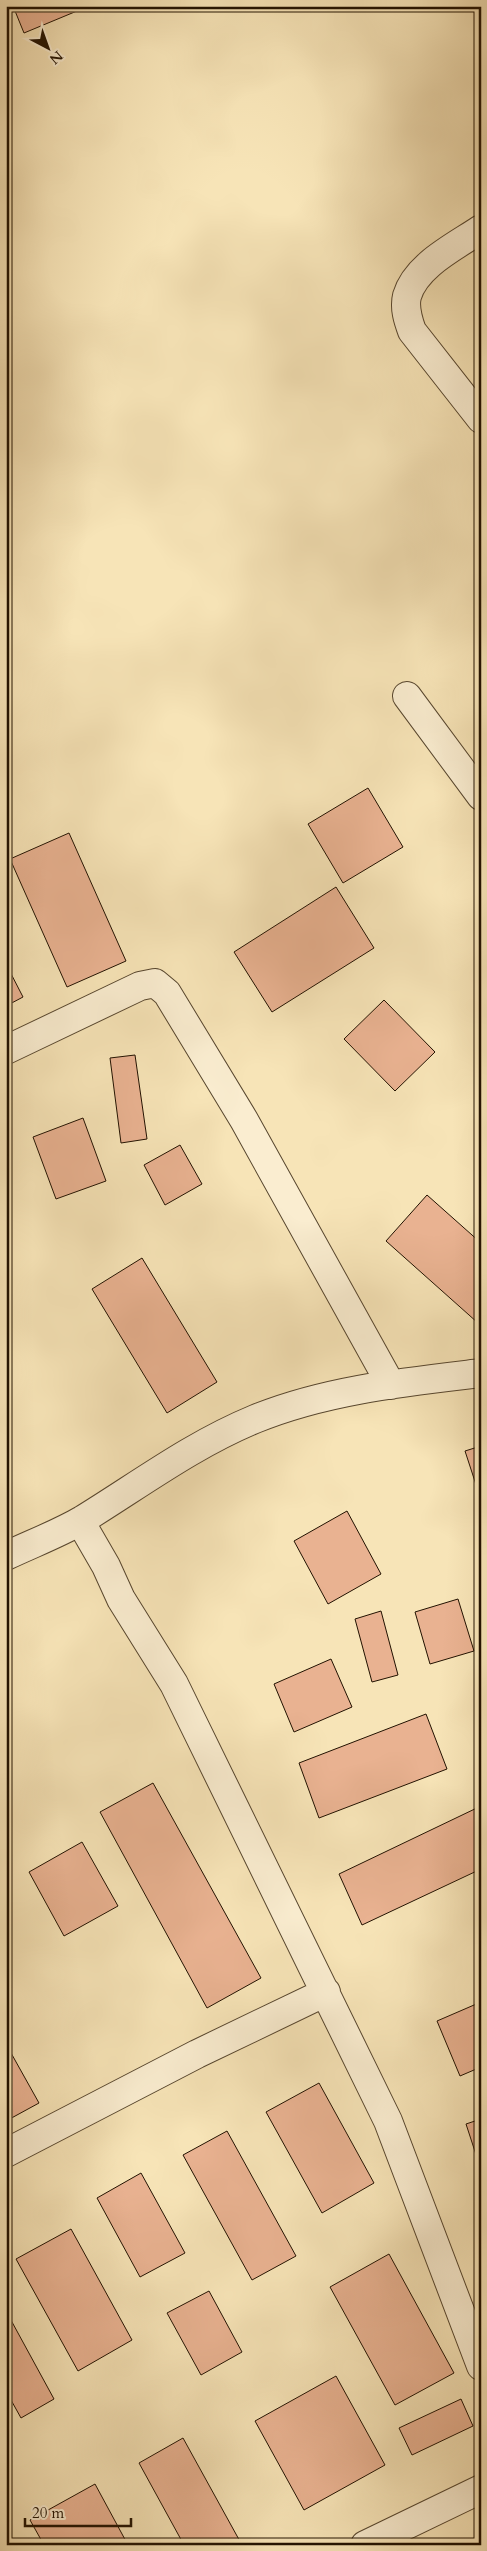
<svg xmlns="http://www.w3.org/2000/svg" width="487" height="2551" viewBox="0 0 487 2551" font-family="Cardo,serif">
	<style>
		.building { fill: #e9b291; stroke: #221201 }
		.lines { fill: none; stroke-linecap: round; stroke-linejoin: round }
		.minor-casing { stroke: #57462e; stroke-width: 30 }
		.minor { stroke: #faedd0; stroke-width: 28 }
	</style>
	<rect width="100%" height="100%" fill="#f7e4b7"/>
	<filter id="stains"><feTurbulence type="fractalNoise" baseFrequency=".004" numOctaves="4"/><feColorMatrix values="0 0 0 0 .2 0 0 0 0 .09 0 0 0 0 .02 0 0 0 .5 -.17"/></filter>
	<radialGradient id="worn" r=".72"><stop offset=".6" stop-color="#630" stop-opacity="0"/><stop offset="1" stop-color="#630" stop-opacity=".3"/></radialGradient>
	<path class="building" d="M13 6H89L24 33Z
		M368 788 403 847 343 883 308 824Z
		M69 833 126 961 67 987 10 859Z
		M336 887 374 948 272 1012 234 952Z
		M6 964 23 997 6 1006Z
		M384 1000 435 1052 395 1091 344 1039Z
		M135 1055 147 1139 121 1143 110 1058Z
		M83 1118 106 1181 56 1199 33 1137Z
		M180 1145 202 1184 165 1205 144 1165Z
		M427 1195 481 1243V1320L478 1323 386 1241Z
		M142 1258 217 1382 167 1413 92 1289Z
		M481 1446V1500L465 1451Z
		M347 1511 381 1574 328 1604 294 1541Z
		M458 1599 474 1651 430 1664 415 1612Z
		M381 1611 398 1675 372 1682 355 1619Z
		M331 1659 352 1707 294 1732 274 1684Z
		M426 1714 447 1769 319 1818 299 1763Z
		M153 1783 261 1978 207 2008 100 1812Z
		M481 1806V1869L362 1925 339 1874Z
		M82 1842 118 1906 64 1936 29 1872Z
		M481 2002V2067L460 2076 437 2021Z
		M6 2044 39 2103 6 2121Z
		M319 2083 374 2183 322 2213 266 2112Z
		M481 2119V2170L466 2124Z
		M227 2131 296 2256 252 2280 183 2155Z
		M141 2173 185 2253 140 2277 97 2198Z
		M71 2229 132 2340 78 2371 16 2259Z
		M389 2254 454 2373 395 2405 330 2287Z
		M209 2291 242 2352 201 2375 167 2313Z
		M6 2311 54 2399 21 2418 6 2391Z
		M336 2376 385 2465 304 2510 255 2421Z
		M461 2399 473 2426 412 2455 399 2428Z
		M183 2438 242 2545H184L139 2463Z
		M95 2484 128 2545H44L30 2520Z"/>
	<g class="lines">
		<defs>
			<path id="minor" d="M481 229C456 246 416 265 407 296 404 308 408 320 412 331L481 419
				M407 696 481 796
				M6 1050 140 986 155 983 167 993 244 1120 391 1385
				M80 1521 106 1566 121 1599 174 1684 388 2121 481 2366
				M6 1556C31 1544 58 1534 82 1520 139 1485 192 1445 255 1419 326 1390 405 1382 481 1373
				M6 2153 197 2054 326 1992
				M365 2545 481 2489"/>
		</defs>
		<use href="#minor" class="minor-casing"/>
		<use href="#minor" class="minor"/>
	</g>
	<rect width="487" height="2551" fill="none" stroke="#f7e4b7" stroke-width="25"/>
	<rect x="8" y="8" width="472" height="2536" fill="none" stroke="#221201" stroke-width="2.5"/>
	<rect x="12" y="12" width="462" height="2526" fill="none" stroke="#221201"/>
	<g transform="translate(48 48) rotate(139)" stroke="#faedd0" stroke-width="4" paint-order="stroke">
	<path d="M0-4L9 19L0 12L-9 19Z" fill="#221201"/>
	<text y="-8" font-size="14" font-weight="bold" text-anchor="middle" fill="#221201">N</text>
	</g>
	<path d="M25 2518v8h106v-8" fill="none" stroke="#221201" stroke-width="2.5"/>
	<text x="32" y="2518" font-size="15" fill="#221201" stroke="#faedd0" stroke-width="4" paint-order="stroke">20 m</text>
	<rect width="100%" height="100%" filter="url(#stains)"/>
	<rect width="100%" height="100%" fill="url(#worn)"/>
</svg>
